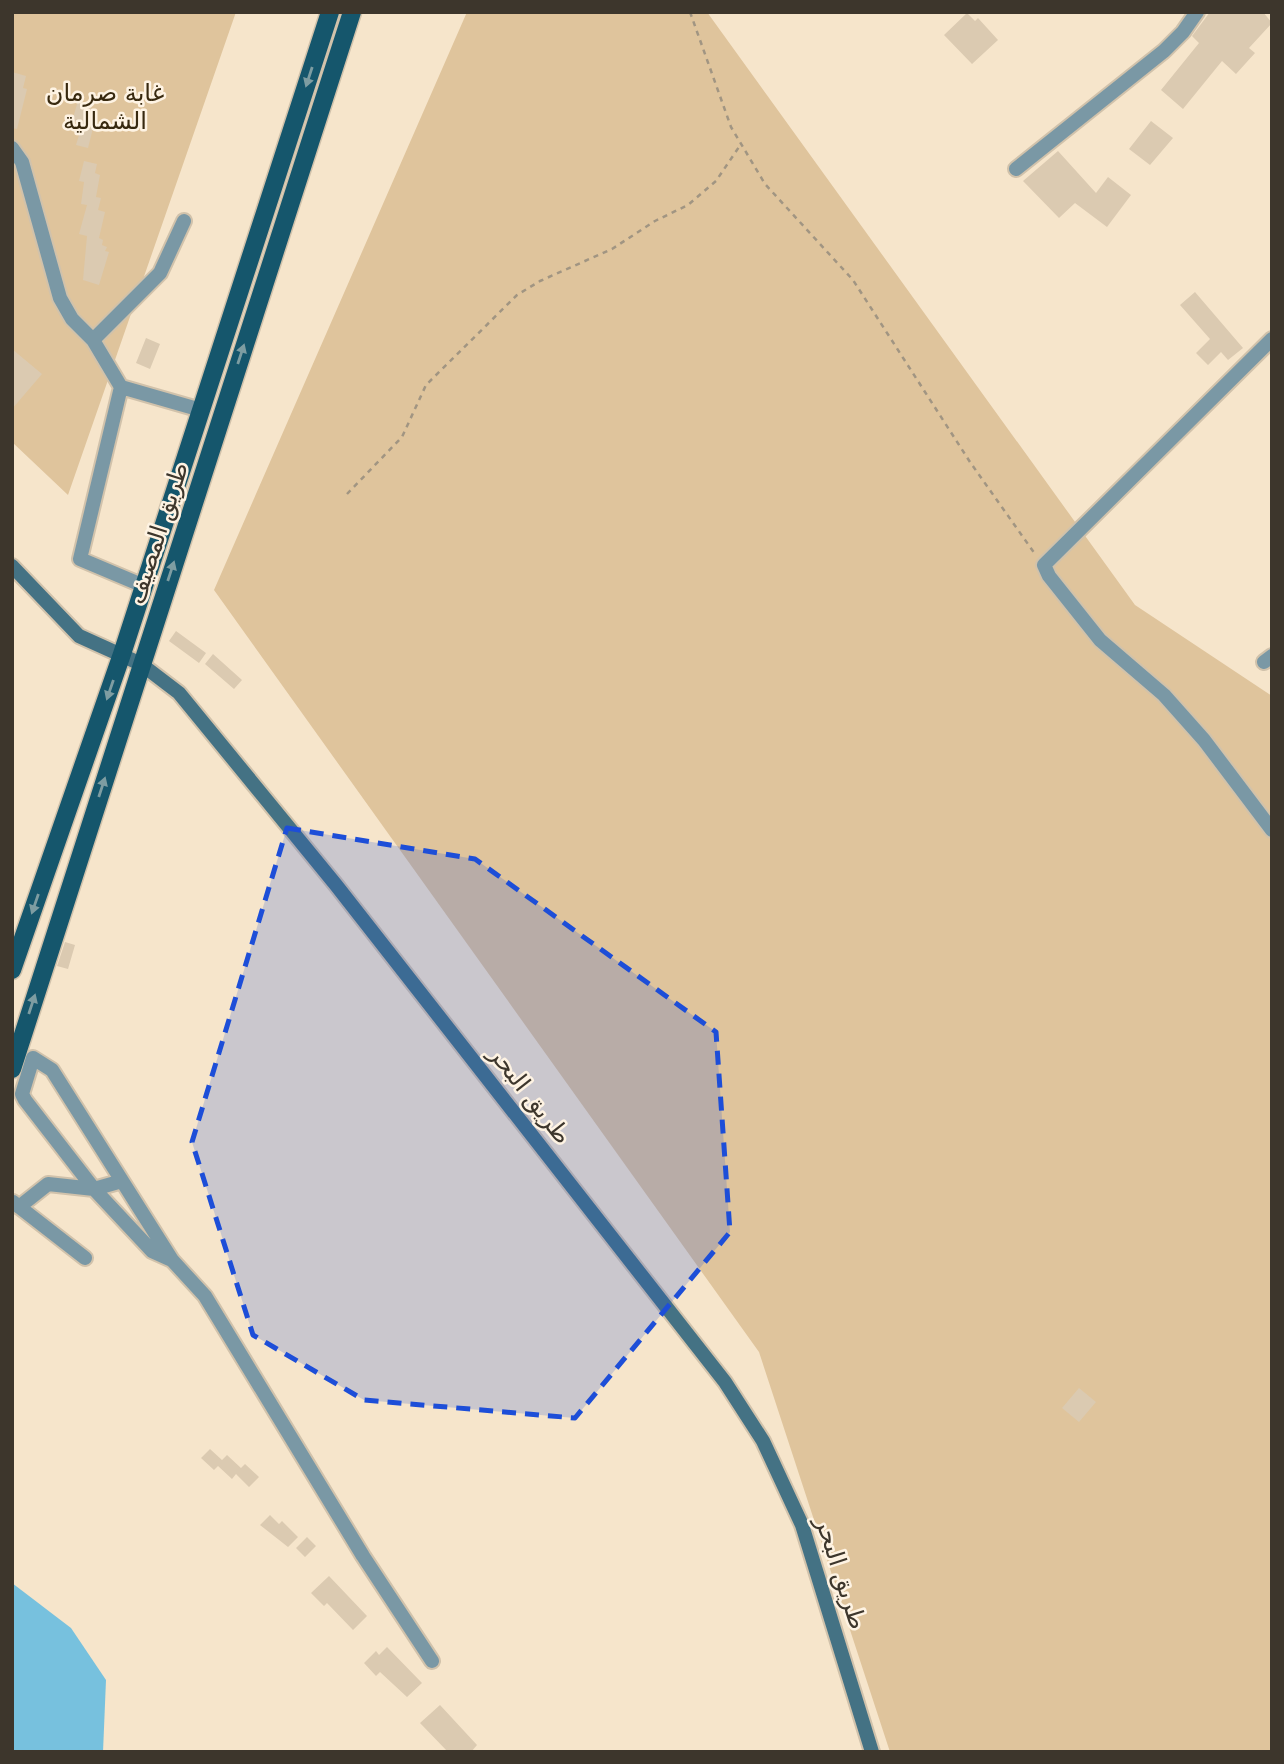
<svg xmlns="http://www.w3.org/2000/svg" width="1284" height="1764" viewBox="0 0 1284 1764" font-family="'DejaVu Sans',Cairo,sans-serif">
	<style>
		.green { fill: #dfc49c }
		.water { fill: #77c1de }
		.building { fill: #dbcab1 }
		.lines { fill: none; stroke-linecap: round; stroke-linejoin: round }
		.street-casing { stroke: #d1c2ab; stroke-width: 18 }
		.secondary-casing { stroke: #d1c2ab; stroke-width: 18 }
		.primary-casing { stroke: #d1c2ab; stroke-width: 21 }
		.path { stroke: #a19582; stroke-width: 2.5; stroke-dasharray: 5 5; stroke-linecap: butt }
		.street { stroke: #7a98a5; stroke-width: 14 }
		.secondary { stroke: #447284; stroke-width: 14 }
		.primary { stroke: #15566c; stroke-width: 18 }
		.oneway { fill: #7e9da2 }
		.marked { fill: #1d4ed8; fill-opacity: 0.2; stroke: #1d4ed8; stroke-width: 5; stroke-dasharray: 14 9; stroke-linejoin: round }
		.labels { text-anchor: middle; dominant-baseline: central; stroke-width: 5; stroke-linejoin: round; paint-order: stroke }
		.park-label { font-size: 24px; fill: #38290f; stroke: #fef3e3 }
		.street-label { font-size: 24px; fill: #3d362c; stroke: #fef3e3 }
	</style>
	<rect width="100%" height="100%" fill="#f6e5cb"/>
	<path class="green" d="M12 12H236L68 495 12 442Z
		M467 12H707L1135 605 1272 696V1752H890L759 1352 214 590Z"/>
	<path class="water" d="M12 1583 71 1628 106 1680 103 1752H12Z"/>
	<path class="building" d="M1210 12H1263L1272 23 1249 48 1255 53 1236 74 1222 61 1183 109 1161 90 1199 43 1192 36Z
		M967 13 975 21 978 18 998 40 972 64 944 35Z
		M12 72 26 76 23 88 27 89 17 129 12 128Z
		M78 101 92 105 86 125 72 121Z
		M1151 121 1173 138 1150 165 1129 149Z
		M82 125 93 128 88 148 76 145Z
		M1058 151 1096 193 1108 177 1131 195 1107 227 1075 203 1059 218 1023 181Z
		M84 161 97 164 95 173 100 175 96 197 101 198 98 210 105 212 99 238 103 240 102 245 107 247 105 251 109 252 99 285 83 280 87 236 79 234 87 205 81 204 84 182 79 181Z
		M1195 292 1243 348 1228 360 1221 352 1208 365 1196 353 1210 339 1180 305Z
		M146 338 160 344 150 369 136 363Z
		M12 349 42 374 12 409Z
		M176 631 206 653 199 663 169 641Z
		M213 654 242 680 234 689 205 664Z
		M65 942 75 945 68 969 57 966Z
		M1079 1388 1096 1402 1079 1422 1062 1408Z
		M210 1449 222 1460 227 1455 241 1468 245 1464 259 1477 249 1487 236 1474 232 1479 218 1466 214 1470 201 1458Z
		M270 1515 279 1524 282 1521 298 1537 288 1547 260 1525Z
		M307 1537 316 1546 305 1557 296 1548Z
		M329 1576 367 1616 353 1630 327 1603 324 1606 311 1593Z
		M387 1647 422 1683 407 1697 380 1672 376 1676 364 1663 376 1651 379 1655Z
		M440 1705 477 1745 471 1752H448L420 1723Z"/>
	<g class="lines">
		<defs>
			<path id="street" d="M12 148 22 162 60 298 72 319 93 340
				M1016 169 1164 51 1183 32 1197 12
				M1272 339 1044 565 1049 576 1100 640 1164 695 1204 740 1272 830
				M121 387 93 340 160 273 184 221
				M144 586 80 559 121 387 201 410
				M1264 662 1272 656
				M13 1202 85 1258
				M19 1207 48 1184 94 1189 122 1181
				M172 1260 152 1251 94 1189 25 1100 22 1094 33 1058 52 1070 172 1260 205 1296 363 1556 432 1661"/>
			<path id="secondary" d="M12 566 79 636 141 664 179 693 336 885 725 1382 763 1441 802 1525 872 1752"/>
			<path id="primary" d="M12 970 122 654 330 12
				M12 1069 352 12"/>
		</defs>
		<use href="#street" class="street-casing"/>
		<use href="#secondary" class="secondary-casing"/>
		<use href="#primary" class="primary-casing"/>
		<path class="path" d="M690 12 731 127 765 184 853 280 970 462 1035 554
			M347 494 402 437 426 385 517 295 540 281 612 249 655 221 688 205 716 181 741 144"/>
		<use href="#street" class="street"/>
		<use href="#secondary" class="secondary"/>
		<use href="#primary" class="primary"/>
	</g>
	<defs><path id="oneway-solid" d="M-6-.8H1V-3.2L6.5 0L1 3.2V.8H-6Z" transform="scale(1.75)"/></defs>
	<g class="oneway">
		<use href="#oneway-solid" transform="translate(309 77) rotate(108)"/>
		<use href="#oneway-solid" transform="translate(241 354) rotate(-72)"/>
		<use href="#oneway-solid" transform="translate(171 571) rotate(-72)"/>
		<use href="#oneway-solid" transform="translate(110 690) rotate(109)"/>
		<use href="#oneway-solid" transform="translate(102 787) rotate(-72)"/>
		<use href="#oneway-solid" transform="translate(35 904) rotate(109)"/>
		<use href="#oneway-solid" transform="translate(32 1004) rotate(-72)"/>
	</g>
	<path class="marked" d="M287 828 475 859 716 1032 730 1232 575 1418 364 1400 253 1335 192 1142Z"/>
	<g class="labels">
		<g class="park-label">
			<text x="105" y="93">غابة صرمان<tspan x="105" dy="28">الشمالية</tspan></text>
		</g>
		<g class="street-label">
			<text transform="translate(158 533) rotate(-72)">طريق المصيف</text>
			<text transform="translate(530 1095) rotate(52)">طريق البحر</text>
			<text transform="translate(841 1573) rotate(72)">طريق البحر</text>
		</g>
	</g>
	<rect width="1284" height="1764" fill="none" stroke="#3d362c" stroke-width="28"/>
</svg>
